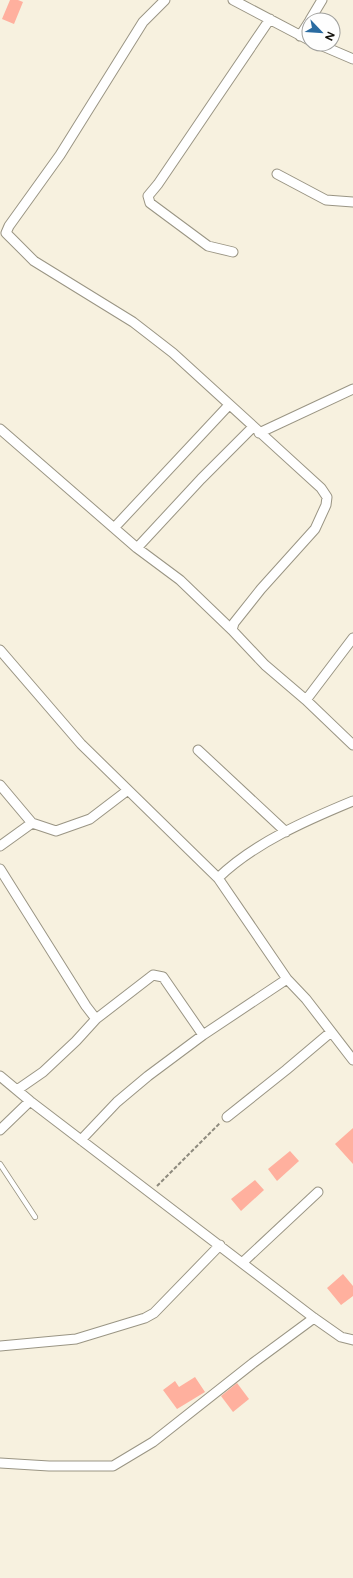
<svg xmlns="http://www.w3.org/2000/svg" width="353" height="1578" viewBox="0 0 353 1578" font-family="Figtree,sans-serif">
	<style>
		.building { fill: #ffb09e }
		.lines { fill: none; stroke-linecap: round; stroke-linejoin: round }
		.lane-casing { stroke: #9a9584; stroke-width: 6 }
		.street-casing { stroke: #9a9584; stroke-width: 11 }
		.path { stroke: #8e8a7d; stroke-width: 2; stroke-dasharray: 4 2; stroke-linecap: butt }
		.lane { stroke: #fff; stroke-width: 4.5 }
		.street { stroke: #fff; stroke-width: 9 }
	</style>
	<rect width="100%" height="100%" fill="#f7f1df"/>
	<path class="building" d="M10 0H18L23 2 14 24 2 19Z
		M353 1128V1164L335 1144Z
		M290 1151 299 1161 277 1181 268 1169Z
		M255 1180 264 1190 241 1211 231 1199Z
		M343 1274 353 1286V1296L341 1305 327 1288Z
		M195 1377 205 1392 177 1409 163 1390 175 1381 179 1387Z
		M237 1383 249 1399 233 1412 221 1396Z"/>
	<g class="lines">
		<defs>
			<path id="lane" d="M0 1164 35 1217"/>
			<path id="street" d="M165 0 143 22 60 155 9 226 6 233 34 261 133 322 173 353 321 488 327 497 326 505 315 529 261 589 234 623 232 630 265 665 306 700 353 745
				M233 0 309 40
				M310 20 322 0
				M300 36 309 22
				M318 44 353 59
				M277 174 326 200 353 202
				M233 252 208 246 150 203 148 196 158 184 270 19
				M0 429 137 548 180 580 232 630
				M259 433 353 389
				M114 528 229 405
				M137 548 201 479 253 427
				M0 650 81 744 218 878 287 979 306 999 353 1060
				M306 700 353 638
				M198 750 286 832
				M0 785 32 823
				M0 846 32 823 56 831 90 819 128 790
				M0 869 86 1006 96 1019
				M218 878C254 843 307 820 353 801
				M0 1076 30 1101 314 1318 341 1337 353 1340
				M17 1090 43 1072 76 1041 96 1019 153 975 163 977 203 1035
				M227 1117 286 1070 331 1032
				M0 1130 30 1101
				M81 1140 117 1102 148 1076 203 1035 287 979
				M242 1263 318 1192
				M0 1346 76 1339 145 1318 154 1313 220 1245
				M0 1463 49 1466H113L153 1442 253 1363 314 1318"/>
		</defs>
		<use href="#lane" class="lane-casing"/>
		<use href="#street" class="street-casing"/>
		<path class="path" d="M157 1186 220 1123"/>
		<use href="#lane" class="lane"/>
		<use href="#street" class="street"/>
	</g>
	<g transform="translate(321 32) rotate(115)"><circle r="19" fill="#fefefe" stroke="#a0a09d"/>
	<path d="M0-3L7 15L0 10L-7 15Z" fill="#2a6ba1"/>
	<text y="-6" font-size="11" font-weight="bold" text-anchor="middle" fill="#14120c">N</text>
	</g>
</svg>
